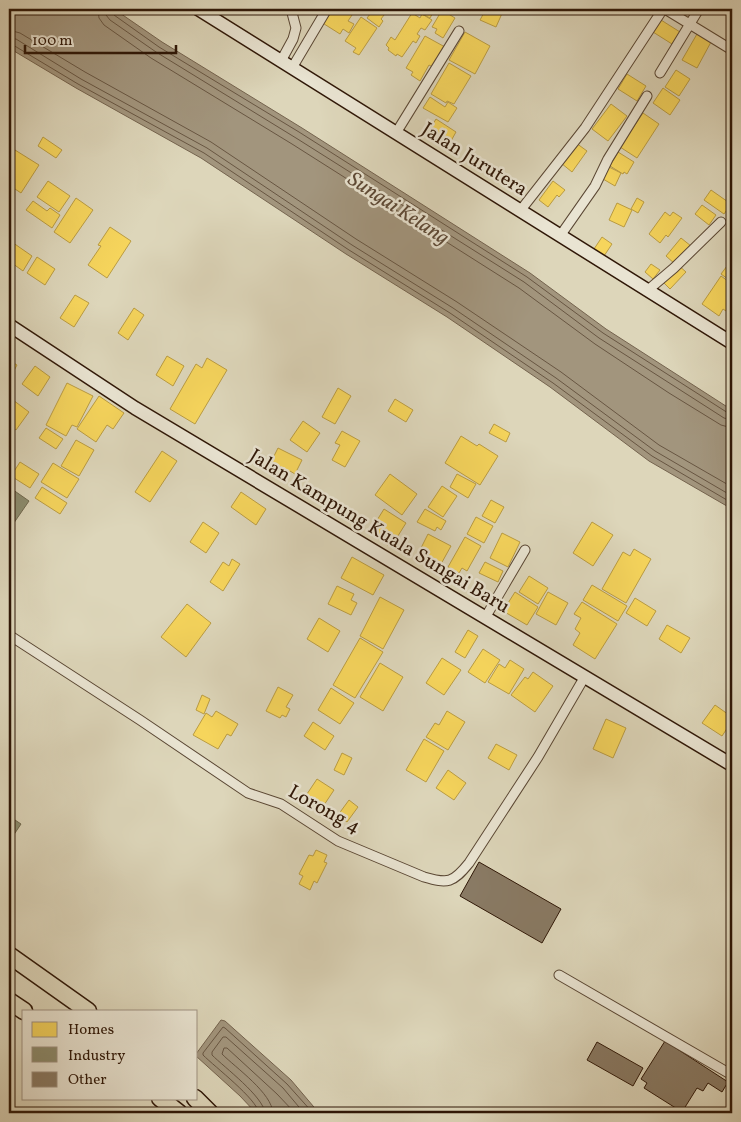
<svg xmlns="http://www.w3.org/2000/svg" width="741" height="1122" viewBox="0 0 741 1122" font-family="Vollkorn,serif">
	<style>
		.water { fill: #a2957d; stroke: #74634e }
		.homes { fill: #f6d55c; stroke: #ba9c42 }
		.industry { fill: #8c8c6e; stroke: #70694f }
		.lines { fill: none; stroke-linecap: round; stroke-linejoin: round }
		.shore { stroke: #685642; stroke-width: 1 }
		.building { fill: #897a64; stroke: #2f1707 }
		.street-casing { stroke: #5a4734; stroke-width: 11 }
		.secondary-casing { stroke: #2f1707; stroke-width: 15 }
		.highway-casing { stroke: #2f1707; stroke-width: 19 }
		.street { stroke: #e9e4d2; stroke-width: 9 }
		.secondary { stroke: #e9e4d2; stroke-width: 12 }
		.highway { stroke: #ddd6ba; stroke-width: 16 }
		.labels { text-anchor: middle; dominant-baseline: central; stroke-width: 5; stroke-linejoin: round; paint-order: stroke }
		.street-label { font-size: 20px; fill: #2f1707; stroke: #e9e4d2 }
		.water-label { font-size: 21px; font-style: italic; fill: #5d4936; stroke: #e9e4d2 }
	</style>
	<rect width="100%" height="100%" fill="#ddd6ba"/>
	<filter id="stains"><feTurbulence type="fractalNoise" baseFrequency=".004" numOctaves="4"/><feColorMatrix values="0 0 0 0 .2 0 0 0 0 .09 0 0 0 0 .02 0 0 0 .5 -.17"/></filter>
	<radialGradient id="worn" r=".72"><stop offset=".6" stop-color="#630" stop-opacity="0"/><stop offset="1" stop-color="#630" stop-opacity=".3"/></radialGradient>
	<path class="water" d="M9 9H114L162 42 302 128 530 273 606 329 732 410V509L649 461 550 387 447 317 346 254 201 158 76 88 9 48Z
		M221 1020 225 1021 291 1080 319 1113H256L240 1096 196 1056V1054Z"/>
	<path class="homes" d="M329 9H356L348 21 354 24 349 33 343 29 340 34 321 22Z
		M374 9H383L387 11 381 19 383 21 379 27 367 18Z
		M419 9H435L430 18 418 12Z
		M486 9H504L496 27 480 20Z
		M442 10 455 18 443 38 435 33 437 29 432 27Z
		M412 13 420 18 422 14 432 20 425 30 421 28 417 34 420 36 416 43 413 41 402 57 397 54 396 56 388 50 389 48 386 45 391 37 395 40Z
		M361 17 377 28 359 55 353 52 356 48 345 41Z
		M661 20 680 32 672 44 653 32Z
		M465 32 490 46 475 74 449 60Z
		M697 34 711 42 697 68 682 60Z
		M425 36 445 47 433 67 429 65 420 81 411 75 413 72 406 68Z
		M449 63 471 76 454 104 447 101 446 103 431 94Z
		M676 70 690 79 679 96 665 87Z
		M627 74 646 86 637 101 618 89Z
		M663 88 680 100 670 115 653 103Z
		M430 97 445 107 448 102 457 108 448 122 423 108Z
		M611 104 627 116 608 141 592 129Z
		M643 113 659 124 637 158 620 147Z
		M436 119 456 132 447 148 426 136Z
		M43 137 62 150 56 158 38 146Z
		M576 143 587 151 572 172 561 163Z
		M15 150 39 165 21 193 9 185V161Z
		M618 152 634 162 627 174 624 172 623 174 610 166Z
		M609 167 621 173 615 186 603 179Z
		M48 181 70 196 59 212 37 197Z
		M553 181 565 190 559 197 557 195 548 207 539 200Z
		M711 190 731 204 724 214 704 200Z
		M76 198 93 210 70 243 54 232Z
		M637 198 644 202 638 213 631 209Z
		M33 201 47 211 50 208 60 215 52 228 26 210Z
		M617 203 632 210 624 227 609 220Z
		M702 205 716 215 709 225 695 214Z
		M665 212 670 216 673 212 682 218 668 237 666 235 660 243 649 234Z
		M110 227 131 241 107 278 88 265 101 246 98 245Z
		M602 237 612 244 604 256 594 249Z
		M681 238 691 246 675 264 666 256Z
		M9 240 32 256 23 271 9 261Z
		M37 257 55 269 45 285 27 273Z
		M730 262 732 263V282L721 274Z
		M651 264 660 270 653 279 645 272Z
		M678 265 686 272 670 289 662 281Z
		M721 276 732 284V315L723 309 719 316 702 304Z
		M75 295 89 303 74 327 60 318Z
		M134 308 144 315 128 340 118 333Z
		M167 356 184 366 173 386 156 375Z
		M207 358 227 370 195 424 170 409 196 364 202 368Z
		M9 360 17 365 9 380Z
		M35 366 50 377 38 396 22 384Z
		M67 383 93 396 77 427 72 425 66 436 46 425Z
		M338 388 351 396 335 424 322 417Z
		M99 396 124 413 113 429 107 425 96 442 77 429Z
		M9 397 29 412 16 430 9 425Z
		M395 399 413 410 406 422 388 411Z
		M303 421 320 433 307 452 290 440Z
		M494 424 510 433 506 442 489 433Z
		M46 428 63 439 56 449 39 438Z
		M342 431 360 441 345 467 332 460 340 445 335 443Z
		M461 436 477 446 479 444 498 456 480 485 445 463Z
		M76 440 94 450 79 476 61 466Z
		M278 448 302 460 295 474 290 471 288 475 279 470 281 467 271 462Z
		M162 451 177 461 150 502 135 492Z
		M20 462 39 474 30 488 11 476Z
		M53 463 79 479 67 498 41 482Z
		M390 474 417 494 402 515 375 495Z
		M457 474 476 484 468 498 450 487Z
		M442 486 457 496 443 517 428 507Z
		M42 487 67 503 60 514 35 498Z
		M241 492 266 509 256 525 231 507Z
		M491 500 504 507 495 523 482 516Z
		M384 509 406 523 391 547 369 533Z
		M425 509 446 521 441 530 437 527 435 531 417 522Z
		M476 517 493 526 484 543 467 534Z
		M203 522 219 533 206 553 190 542Z
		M592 522 613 535 593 566 573 553Z
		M502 533 520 542 508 567 490 558Z
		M428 534 451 546 441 564 419 552Z
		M465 537 481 546 467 571 462 568 459 573 448 567Z
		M634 549 651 559 626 603 602 589 623 552 630 556Z
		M352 557 384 575 373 595 341 578Z
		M232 559 240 564 223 591 210 582 223 562 229 566Z
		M485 562 503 571 498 582 479 573Z
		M529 576 548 588 538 604 519 592Z
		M592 585 627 606 618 621 583 600Z
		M337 586 354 594 351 600 357 603 351 615 328 604Z
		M515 592 538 607 527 625 503 611Z
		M548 592 568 603 556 625 536 614Z
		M380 597 404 610 383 649 360 636Z
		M635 598 656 611 647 626 626 613Z
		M582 602 617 624 595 659 573 645 580 633 575 629 581 618 574 614Z
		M187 604 211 623 186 657 161 637Z
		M319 618 340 631 328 652 307 639Z
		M667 625 690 638 681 653 659 639Z
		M468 630 478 636 465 658 455 652Z
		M360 638 383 652 355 698 333 685Z
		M483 649 500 660 485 683 468 672Z
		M442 658 461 670 444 695 426 683Z
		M510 660 524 669 509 694 488 682 499 664 505 668Z
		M380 663 403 677 383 711 360 697Z
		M533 672 553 686 535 712 511 695 525 677 528 679Z
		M278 687 293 695 286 707 290 709 286 717 282 715 280 718 266 711Z
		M331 688 354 703 340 724 318 710Z
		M202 695 210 699 204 714 196 710Z
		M715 705 732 717V721L722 736 702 723Z
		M216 711 238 724 231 736 227 734 218 749 193 735 206 713 212 717Z
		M447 711 465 722 448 750 426 737 435 723 439 725Z
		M606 719 626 728 613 758 593 749Z
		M313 722 334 736 325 750 304 736Z
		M424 739 444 751 426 782 406 770Z
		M496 744 517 755 509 770 488 758Z
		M342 753 352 758 344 775 334 770Z
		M448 770 466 783 454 800 436 788Z
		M317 779 334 790 320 811 303 800Z
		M349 800 358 807 347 822 338 815Z
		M316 850 327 855 324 862 327 863 317 883 314 881 310 890 299 884 303 876 299 874 309 855 313 856Z"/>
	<path class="industry" d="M9 487 29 501 9 530Z
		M9 816 21 824 9 842Z"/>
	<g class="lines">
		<path class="shore" d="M98 9 99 18 104 25 151 58 292 144 519 288 595 344 669 393 721 425 732 428
			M105 9 106 15 110 20 156 52 296 138 524 282 599 338 724 418 732 420
			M112 9 114 15 159 47 299 132 527 277 603 333 728 413 732 414
			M9 30 20 33 85 72 211 142 356 239 457 302 561 372 659 445 732 487
			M9 38 16 39 81 79 207 148 352 245 453 308 556 378 655 451 732 496
			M9 44 13 45 78 84 204 153 349 250 450 313 553 383 652 456 732 503
			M259 1113C257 1099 215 1067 203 1055V1053L223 1027 225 1028 287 1084 313 1113
			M265 1113C264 1097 224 1067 212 1055V1052L223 1037H226L283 1088 304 1113
			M273 1113C272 1093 236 1068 222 1054L224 1048H227L277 1094 295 1113"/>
	</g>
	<path class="building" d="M479 862 561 909 542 943 460 896Z
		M665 1041 728 1082 722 1092 708 1083 703 1091 697 1088 682 1112 644 1088 647 1083 641 1079Z
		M597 1042 643 1068 633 1086 587 1060Z
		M703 1108 710 1113H699Z"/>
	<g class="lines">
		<defs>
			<path id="street" d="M665 9 732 50
				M281 61 293 39 296 28 291 9
				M292 68 327 9
				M660 73 699 9
				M396 133 459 31
				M520 211 585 128 663 9
				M560 236 595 186 608 159 647 96
				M648 290 674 268 721 222
				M485 618 525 550
				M9 635 140 720 248 793 281 804 338 841 424 877C448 884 453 883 469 863L538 757 584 678
				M559 975 732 1075"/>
			<path id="secondary" d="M198 9 732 343
				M9 325 135 408 732 765"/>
			<path id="highway" d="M9 955 88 1011
				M9 1001 24 1011
				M160 1098 179 1113
				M195 1098 210 1113"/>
		</defs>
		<use href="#street" class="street-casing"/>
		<use href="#secondary" class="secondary-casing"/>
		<use href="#highway" class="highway-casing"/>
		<use href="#street" class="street"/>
		<use href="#secondary" class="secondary"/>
		<use href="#highway" class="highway"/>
	</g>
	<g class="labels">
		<g class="street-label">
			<text transform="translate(474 160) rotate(32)">Jalan Jurutera</text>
			<text transform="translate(379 532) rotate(31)">Jalan Kampung Kuala Sungai Baru</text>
			<text transform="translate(324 810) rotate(29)">Lorong 4</text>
		</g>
		<g class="water-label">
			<text transform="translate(398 209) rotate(33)">Sungai Kelang</text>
		</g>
	</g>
	<rect width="741" height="1122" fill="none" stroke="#ddd6ba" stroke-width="30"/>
	<rect x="10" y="10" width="721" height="1102" fill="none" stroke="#2f1707" stroke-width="2.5"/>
	<rect x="15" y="15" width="711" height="1092" fill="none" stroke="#2f1707"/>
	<rect x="22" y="1010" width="175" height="90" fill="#e9e4d2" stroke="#9f9281"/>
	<rect x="32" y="1022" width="25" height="15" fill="#f6d55c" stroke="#9f9281"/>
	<text x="68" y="1034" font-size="15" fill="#2f1707">Homes</text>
	<rect x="32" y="1047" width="25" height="15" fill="#8c8c6e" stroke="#9f9281"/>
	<text x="68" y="1060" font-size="15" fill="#2f1707">Industry</text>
	<rect x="32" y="1072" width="25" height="15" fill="#897a64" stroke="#9f9281"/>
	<text x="68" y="1084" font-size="15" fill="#2f1707">Other</text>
	<path d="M25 45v8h151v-8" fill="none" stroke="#2f1707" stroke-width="2.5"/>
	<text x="32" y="45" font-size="15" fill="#2f1707" stroke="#e9e4d2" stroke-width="4" paint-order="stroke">100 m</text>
	<rect width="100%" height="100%" filter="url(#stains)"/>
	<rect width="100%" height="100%" fill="url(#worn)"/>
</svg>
